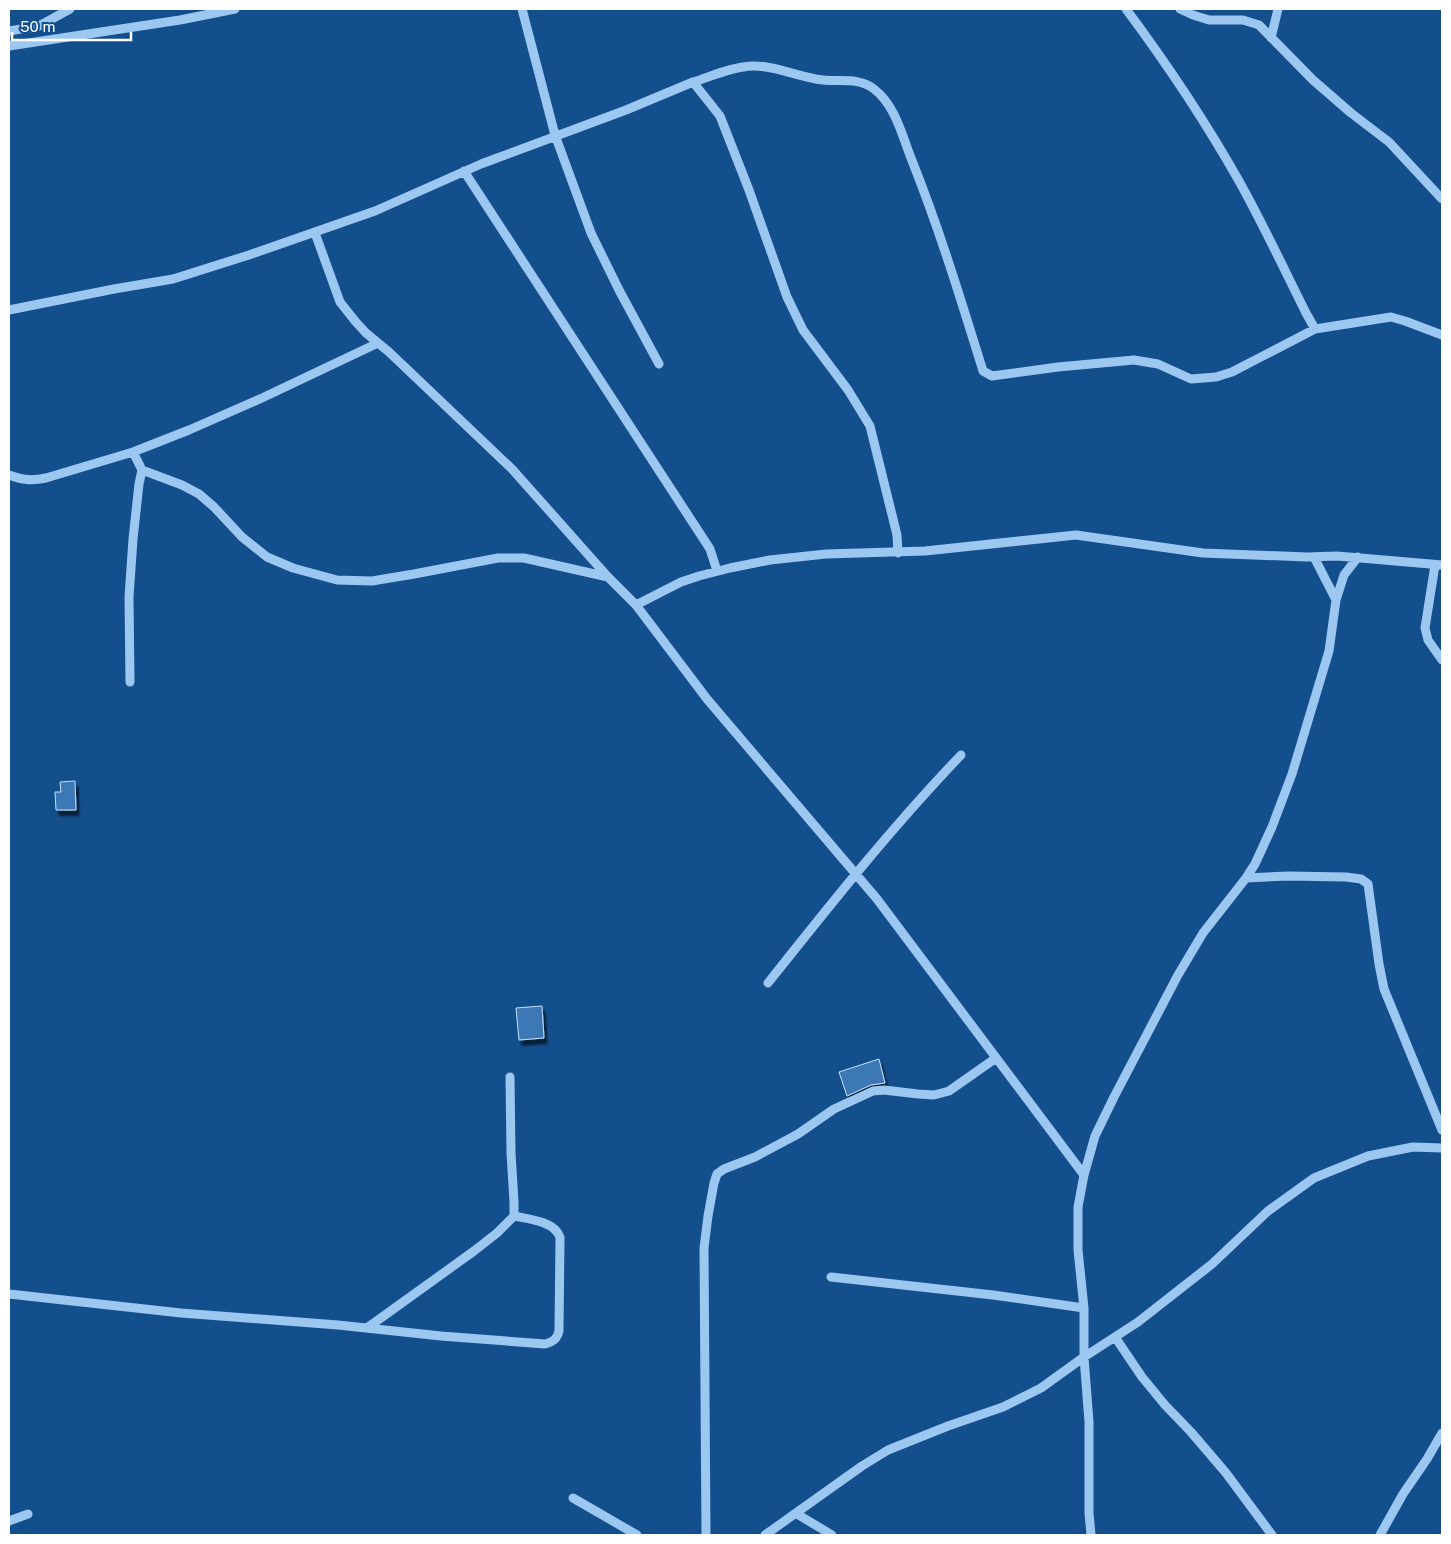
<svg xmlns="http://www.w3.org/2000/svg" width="1451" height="1544" viewBox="0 0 1451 1544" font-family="'Public Sans',sans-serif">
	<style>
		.building { fill: #3c78b6; stroke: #c3e0fc; filter: url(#shadow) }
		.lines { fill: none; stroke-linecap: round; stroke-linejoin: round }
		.minor { stroke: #9cc7f1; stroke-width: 9 }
	</style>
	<defs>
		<filter id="shadow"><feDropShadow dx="3" dy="5.5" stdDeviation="1" flood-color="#0009"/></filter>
	</defs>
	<rect width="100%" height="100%" fill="#134f8d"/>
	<path class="building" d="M75 781 76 810H56L55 792H61L60 782Z
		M542 1006 544 1038 519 1040 516 1008Z
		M879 1059 885 1083 871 1085 847 1096 839 1072Z"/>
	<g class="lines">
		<path class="minor" d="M522 9 555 135 591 233 619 290 659 364
			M1126 9C1167 64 1205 121 1239 181 1263 224 1284 269 1306 313L1315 329 1391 317 1405 321 1442 335
			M1180 9 1193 15 1209 20H1243L1259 25 1313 80 1351 113 1389 142 1442 199
			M9 31 39 26 70 9
			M1271 38 1278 9
			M9 46 180 20 235 9
			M693 82C712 76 732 67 752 66 775 65 800 78 823 80 840 82 859 77 874 89 895 105 902 135 911 158 939 228 961 300 983 371L992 376 1058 367 1134 360 1158 364 1191 379 1216 377 1232 372 1315 329
			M464 171 710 549 717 571
			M315 233 340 302 355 321 366 333 389 352 512 469 608 577 636 605 707 699 877 899 1084 1175
			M9 310 114 289 173 279 249 255 375 211 481 164 626 110 693 82 720 116 749 190 787 297 803 330 848 390 870 426 897 535 898 553
			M142 470 182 485 199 494 214 507 242 537 267 557 293 568 337 580 372 581 414 574 498 558H524L608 577
			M9 475C22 480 32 481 46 478L133 452 189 430 262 398 378 343
			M1314 557 1336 600
			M1435 565 1425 628 1428 640 1442 660
			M636 605 681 582 699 576 730 568 770 560 826 554 925 551 1076 535 1203 553 1307 557 1337 556 1442 565
			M130 682 129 597 133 539 139 484 142 470 133 452
			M1246 878 1288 876 1346 877 1361 879 1368 884 1379 964 1384 989 1442 1130
			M768 983C830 905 892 827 961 755
			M831 1277 993 1295 1084 1308
			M9 1294 181 1313 338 1325 441 1336 545 1344C553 1342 557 1339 559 1331L560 1237C554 1221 528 1219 514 1216V1202L511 1153 510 1077
			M367 1328 474 1251 497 1233 514 1216
			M1115 1337 1142 1377 1165 1405 1191 1432 1226 1473 1272 1535
			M573 1498 637 1535
			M797 1514 832 1535
			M9 1521 28 1514
			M706 1535 704 1248 708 1216 714 1183 717 1174 724 1169 755 1157 798 1134 834 1109 873 1091 884 1090 918 1094 934 1095 949 1091 996 1058
			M765 1535 862 1466 888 1450 948 1426 1003 1407 1041 1388 1084 1357 1138 1322 1212 1264 1268 1211 1314 1178 1368 1156 1413 1147 1442 1148
			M1091 1535 1089 1513V1422L1084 1357V1308L1078 1250V1207L1084 1175 1095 1136 1114 1097 1178 975 1203 933 1246 878 1255 864 1272 827 1292 774 1329 651 1336 600 1344 575 1358 557
			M1380 1535 1403 1494 1427 1459 1442 1433"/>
	</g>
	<rect width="1451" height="1544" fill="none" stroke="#ffffff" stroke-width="20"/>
	<path d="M12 32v8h119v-8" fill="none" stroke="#ffffff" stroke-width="2.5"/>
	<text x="20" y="32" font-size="15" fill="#ffffff" stroke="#134f8d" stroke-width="4" paint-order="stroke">50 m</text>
</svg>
